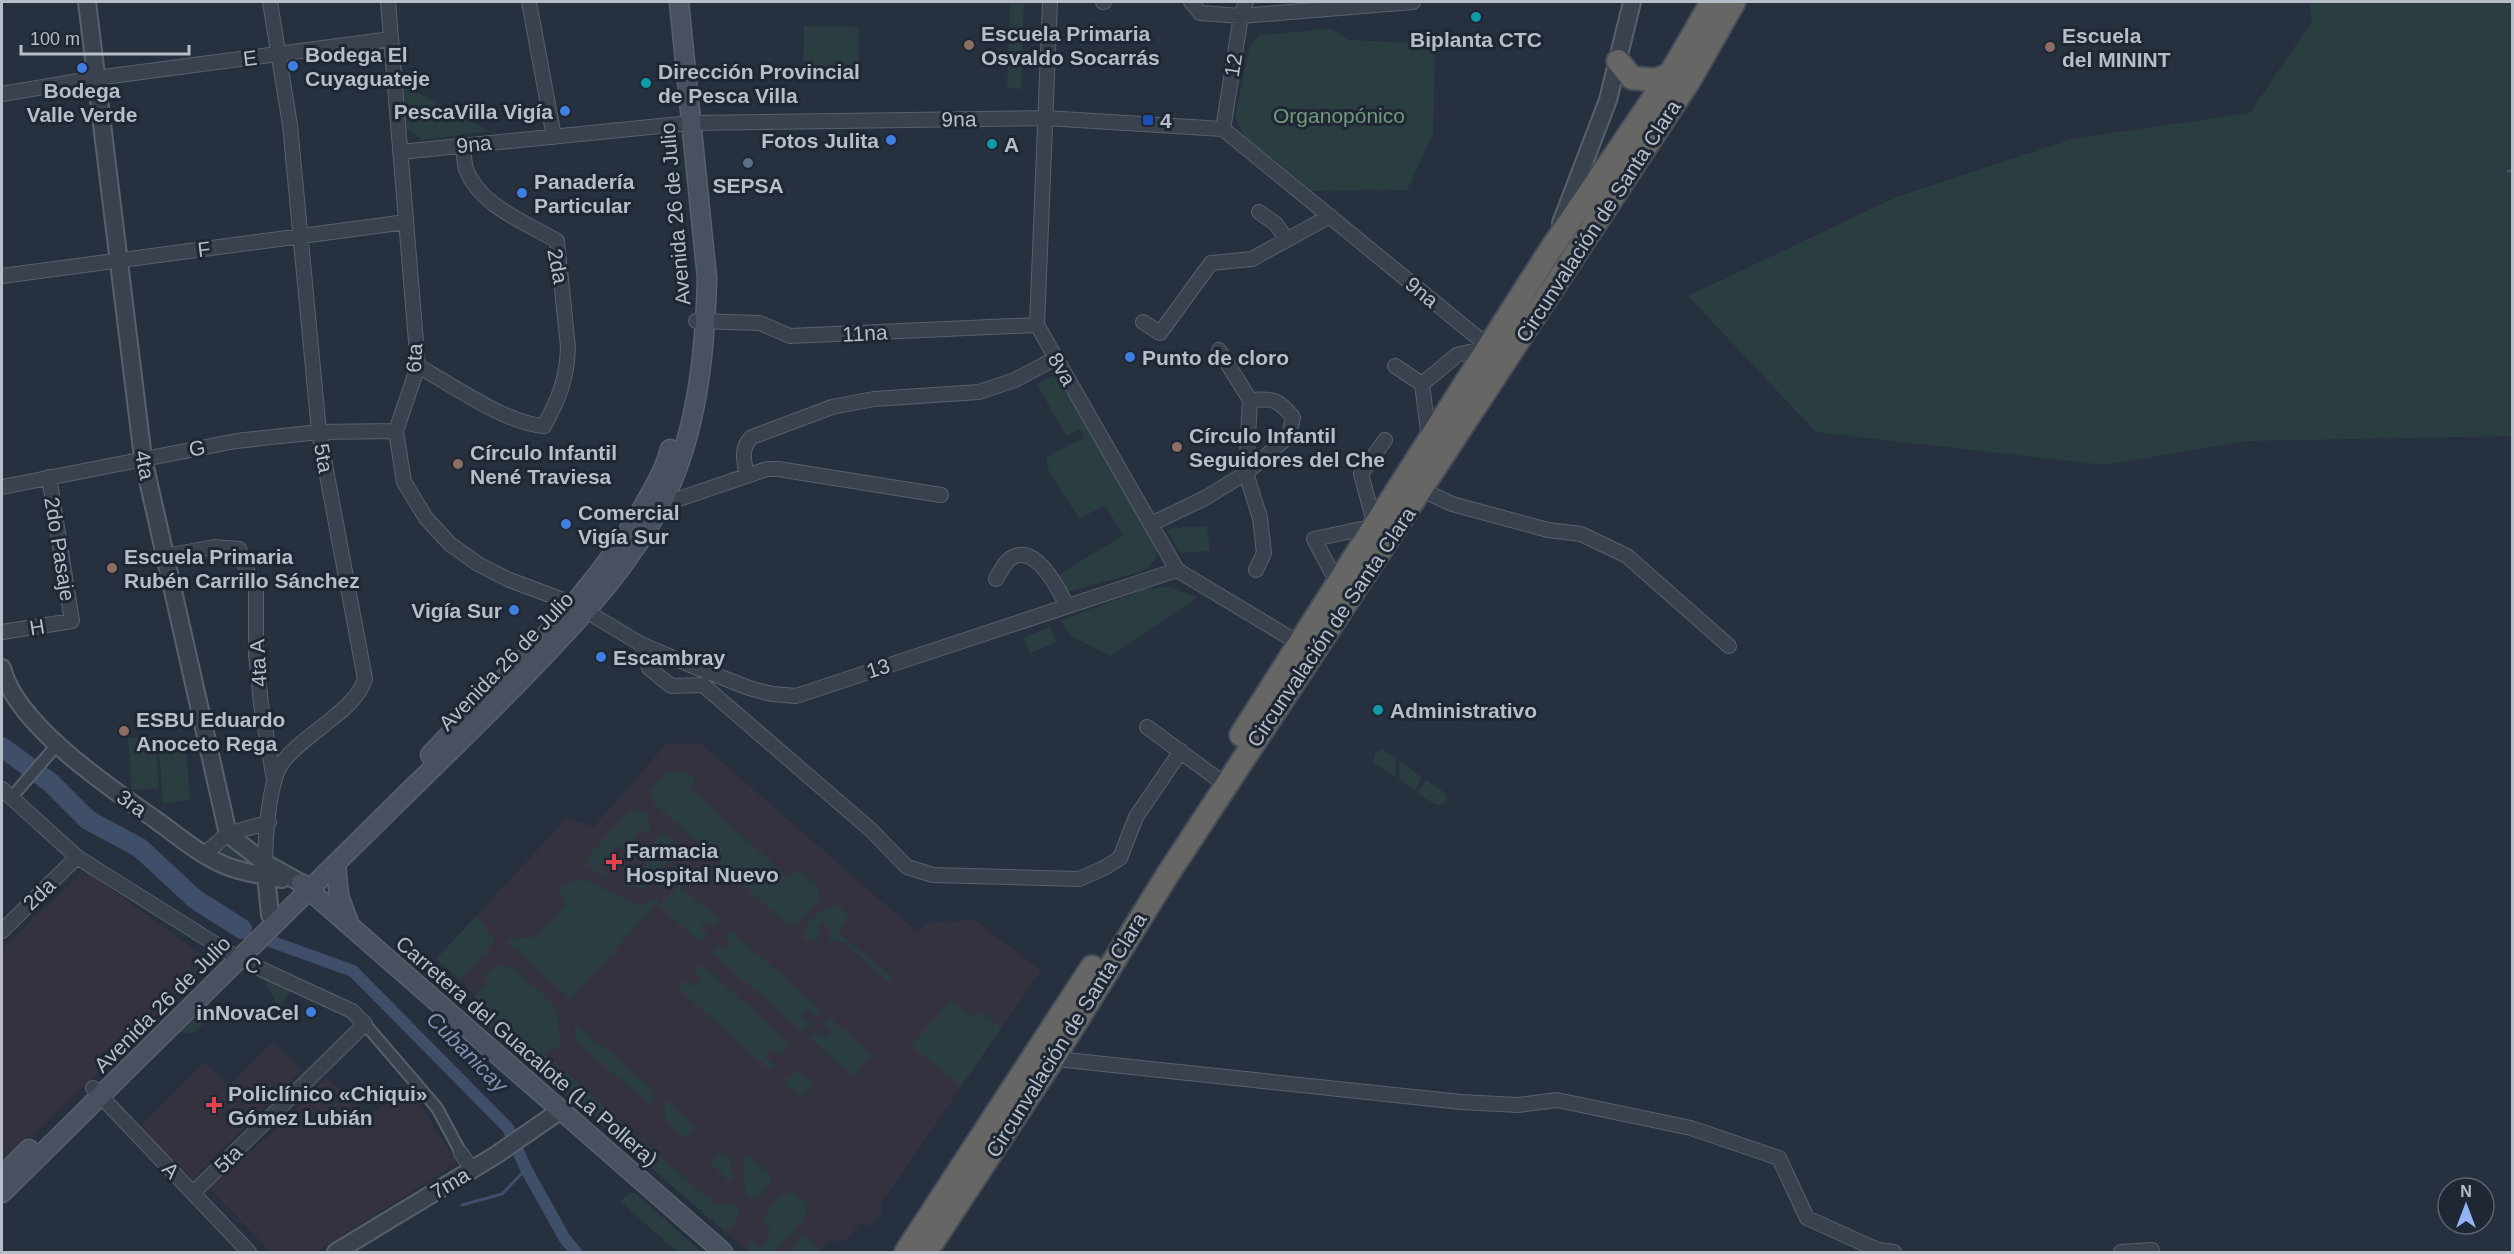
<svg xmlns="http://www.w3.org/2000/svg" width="2514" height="1254" viewBox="0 0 2514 1254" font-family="Arial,sans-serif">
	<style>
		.medical { fill: #353240 }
		.green { fill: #2a3e41 }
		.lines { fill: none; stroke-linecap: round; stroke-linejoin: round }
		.stream { stroke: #3f4e69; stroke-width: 3 }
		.canal { stroke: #3f4e69; stroke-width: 12 }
		.river { stroke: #3f4e69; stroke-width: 20 }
		.pedestrian-casing { stroke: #58606c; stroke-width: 14 }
		.minor-casing { stroke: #58606c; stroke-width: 16 }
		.tertiary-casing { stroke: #58606c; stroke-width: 20 }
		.secondary-casing { stroke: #58606c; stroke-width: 21 }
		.trunk-casing { stroke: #454d59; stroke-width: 26 }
		.pedestrian { stroke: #3b424f; stroke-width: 10 }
		.minor { stroke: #3b424f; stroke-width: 14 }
		.tertiary { stroke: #3b424f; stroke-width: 16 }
		.secondary { stroke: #495161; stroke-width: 18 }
		.trunk { stroke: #666664; stroke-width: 22 }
		.culture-dot { fill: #0f9aa8; stroke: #1f2734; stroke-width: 2 }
		.education-dot { fill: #8d6e63; stroke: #1f2734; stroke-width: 2 }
		.shop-dot { fill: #3f7fe0; stroke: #1f2734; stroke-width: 2 }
		.transit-dot { fill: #1a4fb4; stroke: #1f2734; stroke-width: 2 }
		.service-dot { fill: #5c6f8a; stroke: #1f2734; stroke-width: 2 }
		.health-dot { fill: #e0444e; stroke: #1f2734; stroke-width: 2 }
		.labels { text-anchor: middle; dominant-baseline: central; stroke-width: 6; stroke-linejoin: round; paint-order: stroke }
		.poi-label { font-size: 21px; font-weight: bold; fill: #b7bdc9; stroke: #1f2734; text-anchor: start }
		.street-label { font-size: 21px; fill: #b7bdc9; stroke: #1f2734 }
		.park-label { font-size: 21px; fill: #6f997b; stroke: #1f2734 }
		.water-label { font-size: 22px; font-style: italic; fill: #8092af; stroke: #1f2734 }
	</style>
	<rect width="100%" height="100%" fill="#27303f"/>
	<path class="medical" d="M700 743 917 932 926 923 974 920 1041 970 880 1205 883 1210 869 1227 861 1222 846 1241H828L819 1252H748L475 1015V995L436 959 567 818 594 827 666 744Z
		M85 870 211 962 2 1166V948Z
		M273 1042 302 1070 192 1179 140 1127 204 1062 229 1086Z
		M327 1077 367 1116 410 1089 457 1163 316 1252H271L209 1188 274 1131Z"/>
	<path class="green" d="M1010 2H1024L1021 89 1007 88Z
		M2309 2H2512V436L2246 441 2105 465 1816 432 1688 296 1894 198 2072 139 2250 113 2312 21Z
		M804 26 859 27 858 77 803 76Z
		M1332 29 1348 40 1435 44 1433 133 1407 190 1312 191 1245 137 1235 117 1250 45 1260 35Z
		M402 84 489 131 422 140 405 127Z
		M1055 374 1154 543 1157 556 1149 568 1137 573 1066 592 1059 575 1123 535 1105 505 1079 519 1048 469 1046 458 1085 437 1080 429 1067 436 1037 385Z
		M1207 526 1210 551 1180 553 1166 529Z
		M1168 587 1198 597 1110 656 1073 637 1060 621 1145 589Z
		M1050 627 1056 643 1030 653 1024 637Z
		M155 736 159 788 132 790 128 738Z
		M186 748 190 800 163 803 159 750Z
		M1382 749 1396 759V777L1373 763 1375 753Z
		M1399 760 1422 778 1415 790 1399 779Z
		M669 772C679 771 688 771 695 779L691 789 786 876 800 870 819 888V898C811 908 800 928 786 924L651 800 650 791 663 775Z
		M1426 780 1445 793 1447 799 1443 804 1436 805 1417 793Z
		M634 810C646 812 656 824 646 834L642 831H638V836H633L634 841H629L630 856 618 845 599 867 610 878 592 870 587 864 589 855 628 813Z
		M663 835 672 838 675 843 669 861 645 888 624 886 622 882 623 876 636 875V871L642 870 641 867 646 866 649 856 654 855 653 842Z
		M226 840 259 867 229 861 214 851Z
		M576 879H583L631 902 643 904 656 898 659 901 571 999 507 943 512 938 537 937 565 905 558 888Z
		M679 885 720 921 714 928 706 921 700 928 708 935 701 943 659 906Z
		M836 904 850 918 838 933 892 977 889 982 845 943 830 941 831 929H825V923H820L819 936 815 941H808L804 937C803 925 824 905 836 904Z
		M476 916 495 941 460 980 436 959Z
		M731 931 822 1011 816 1017 807 1009 801 1016 810 1024 803 1032 711 952 718 944 725 949 731 942 725 937Z
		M701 964 791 1045 781 1055 772 1048 765 1057 773 1064 768 1069 678 988 686 980 694 987 701 978 694 972Z
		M497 965 513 968 552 1003 558 1015 560 1042 558 1047 544 1053 714 1204 732 1205 739 1211C739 1222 733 1226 724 1231L475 1015V995L489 981 483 976Z
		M262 975 293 989 278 1007Z
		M208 1001 210 1017 194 1033 177 1032Z
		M948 1004H956L972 1017 981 1012 1001 1028 961 1086 911 1046Z
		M829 1017 872 1055 853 1077 810 1038 817 1031 826 1038 832 1031 824 1023Z
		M574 1025H577L651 1088 653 1103 652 1106 576 1042Z
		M797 1069 813 1084 800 1098 784 1083Z
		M664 1099 695 1127 684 1139 665 1119Z
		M722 1151 729 1159 734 1176 730 1182 711 1163Z
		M745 1153 767 1172 771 1182 756 1200 746 1197 743 1170Z
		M792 1192C797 1196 804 1199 806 1204 812 1217 784 1241 776 1250L778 1252H748L749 1243 753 1241 759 1247 772 1232 763 1223 762 1218 780 1196Z
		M630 1193H635L701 1252H677L620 1201Z
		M803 1234 821 1250 819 1252H787Z"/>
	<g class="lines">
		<path class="stream" d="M2508 171H2512
			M462 1205 502 1194 526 1169"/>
		<path class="canal" d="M270 941 353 971 508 1128 526 1169 565 1239 576 1252"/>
		<path class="river" d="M2 747 51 783 88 820 140 848 195 899 242 929"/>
		<defs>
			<path id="pedestrian" d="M11 798 57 745
				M365 1024 437 1108 461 1153"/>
			<path id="minor" d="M388 2 418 366 396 431 404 482 426 518 450 544 478 564 507 579 574 604 641 644 690 665 749 688 772 694 796 696 1177 570
				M529 2 554 137
				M1050 2 1037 325 1177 570 1300 644
				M1103 2H1104
				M1191 2 1200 13 1241 16 1413 2
				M2 94 96 78 391 39
				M1223 129 1241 16 1246 2
				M400 152 690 123 1046 118 1223 129 1494 351
				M1259 212 1276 224 1287 240
				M2 276 406 222
				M696 321 760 323 790 336 1037 325
				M1143 322 1160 333 1211 263 1252 259 1330 216
				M1219 350 1250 400 1246 473 1260 518 1264 553 1256 570
				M418 366C452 385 507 424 544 426 559 399 567 378 568 347L557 241C525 222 480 206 466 169 464 162 464 153 463 145
				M1395 366 1422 384
				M1429 439 1422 384 1457 355 1489 347
				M747 476C744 461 740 448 752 437L832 407 874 399 979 392 1015 380 1056 358
				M2 487 236 441 319 432 396 431
				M1422 490 1452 504 1548 530 1581 534 1627 556 1729 646
				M661 505 767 469H778L941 495
				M1151 524 1205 498 1246 473 1289 436 1293 417C1278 399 1273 398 1250 400
				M166 556 214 547 239 549 246 569 256 587V655L261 704 274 780
				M996 579C1000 572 1005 561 1013 557 1037 545 1059 590 1067 606
				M1338 584 1314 539 1375 526 1361 474 1385 440
				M2 632 72 621 49 477
				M641 644 649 668 671 686 703 685 871 830 907 867 933 875 1079 879 1104 868 1120 858 1136 817 1181 751
				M1147 727 1215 777
				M2 789 77 857 239 959 352 1011 365 1024 193 1193
				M204 854 228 834 269 822
				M266 872C264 848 268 783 282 763 292 749 309 737 323 726 340 712 358 700 365 679L319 432 290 125 270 2
				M2 931 77 857
				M1047 1058 1461 1102 1518 1105 1557 1100 1691 1128 1779 1158 1807 1218 1878 1250 1894 1252
				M93 1088 249 1252
				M461 1153 472 1170
				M2121 1252 2152 1250"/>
			<path id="tertiary" d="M87 2 143 458 228 834 265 863 301 883
				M1561 223 1608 100 1632 2
				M2 668C16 725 109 787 156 820 178 836 199 854 224 865 242 873 264 875 282 879
				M266 875 270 915
				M336 1252 496 1155 561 1110"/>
			<path id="secondary" d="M430 755C505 675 592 599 645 503 655 485 665 469 670 449
				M336 863 339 896 349 923
				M301 883 723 1252
				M2 1176 29 1149
				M2 1193C133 1063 265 933 397 803 447 754 497 706 545 655 589 609 632 561 661 505 697 437 705 354 707 278L679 2"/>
			<path id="trunk" d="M1618 61 1632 78 1656 80 1670 74
				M1241 735 1551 249 1670 74 1712 2
				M906 1252 1092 967
				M926 1252 1053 1059 1168 874 1689 81 1734 2"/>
		</defs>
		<use href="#pedestrian" class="pedestrian-casing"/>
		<use href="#minor" class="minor-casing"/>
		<use href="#tertiary" class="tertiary-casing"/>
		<use href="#secondary" class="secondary-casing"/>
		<use href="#trunk" class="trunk-casing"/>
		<use href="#pedestrian" class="pedestrian"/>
		<use href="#minor" class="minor"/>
		<use href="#tertiary" class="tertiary"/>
		<use href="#secondary" class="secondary"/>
		<use href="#trunk" class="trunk"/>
	</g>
	<g class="culture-dot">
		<circle cx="1476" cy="17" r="6"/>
		<circle cx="646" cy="83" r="6"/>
		<circle cx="992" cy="144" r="6"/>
		<circle cx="1378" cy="710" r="6"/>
	</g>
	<g class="education-dot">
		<circle cx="969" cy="45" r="6"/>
		<circle cx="2050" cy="47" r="6"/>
		<circle cx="1177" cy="447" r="6"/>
		<circle cx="458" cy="464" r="6"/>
		<circle cx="112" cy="568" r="6"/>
		<circle cx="124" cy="731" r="6"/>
	</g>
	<g class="shop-dot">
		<circle cx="293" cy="66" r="6"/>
		<circle cx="82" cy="68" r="6"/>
		<circle cx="565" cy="111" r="6"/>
		<circle cx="891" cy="140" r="6"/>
		<circle cx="522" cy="193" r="6"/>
		<circle cx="1130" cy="357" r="6"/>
		<circle cx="566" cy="524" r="6"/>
		<circle cx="514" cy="610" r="6"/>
		<circle cx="601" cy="657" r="6"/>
		<circle cx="311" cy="1012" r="6"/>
	</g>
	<rect class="transit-dot" x="1142" y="114" width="12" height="12" rx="3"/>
	<circle class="service-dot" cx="748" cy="163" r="6"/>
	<g class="health-dot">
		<path d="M611 853h6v6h6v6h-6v6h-6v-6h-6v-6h6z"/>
		<path d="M211 1096h6v6h6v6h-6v6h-6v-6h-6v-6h6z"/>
	</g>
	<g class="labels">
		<g class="poi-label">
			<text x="981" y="33">Escuela Primaria<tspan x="981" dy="24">Osvaldo Socarrás</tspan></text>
			<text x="2062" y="35">Escuela<tspan x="2062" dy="24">del MININT</tspan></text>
			<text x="1476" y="39" text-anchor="middle">Biplanta CTC</text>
			<text x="305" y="54">Bodega El<tspan x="305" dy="24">Cuyaguateje</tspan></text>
			<text x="658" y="71">Dirección Provincial<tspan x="658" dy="24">de Pesca Villa</tspan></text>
			<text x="82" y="90" text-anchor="middle">Bodega<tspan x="82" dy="24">Valle Verde</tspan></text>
			<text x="553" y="111" text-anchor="end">PescaVilla Vigía</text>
			<text x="1160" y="120">4</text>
			<text x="879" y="140" text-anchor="end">Fotos Julita</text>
			<text x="1004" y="144">A</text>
			<text x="534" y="181">Panadería<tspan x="534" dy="24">Particular</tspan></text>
			<text x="748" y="185" text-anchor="middle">SEPSA</text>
			<text x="1142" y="357">Punto de cloro</text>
			<text x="1189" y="435">Círculo Infantil<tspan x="1189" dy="24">Seguidores del Che</tspan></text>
			<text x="470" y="452">Círculo Infantil<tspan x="470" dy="24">Nené Traviesa</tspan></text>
			<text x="578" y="512">Comercial<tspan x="578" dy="24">Vigía Sur</tspan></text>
			<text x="124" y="556">Escuela Primaria<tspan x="124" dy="24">Rubén Carrillo Sánchez</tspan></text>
			<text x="502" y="610" text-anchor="end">Vigía Sur</text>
			<text x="613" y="657">Escambray</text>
			<text x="1390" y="710">Administrativo</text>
			<text x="136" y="719">ESBU Eduardo<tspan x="136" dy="24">Anoceto Rega</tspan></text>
			<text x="626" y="850">Farmacia<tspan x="626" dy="24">Hospital Nuevo</tspan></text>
			<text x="299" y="1012" text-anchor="end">inNovaCel</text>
			<text x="228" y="1093">Policlínico «Chiqui»<tspan x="228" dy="24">Gómez Lubián</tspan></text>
		</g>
		<g class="street-label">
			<text transform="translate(250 58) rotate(-7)">E</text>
			<text transform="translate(1233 65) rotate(-81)">12</text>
			<text transform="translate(959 119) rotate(-1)">9na</text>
			<text transform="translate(474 144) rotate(-6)">9na</text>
			<text transform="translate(675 214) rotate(-95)">Avenida 26 de Julio</text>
			<text transform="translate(1598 221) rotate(-57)">Circunvalación de Santa Clara</text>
			<text transform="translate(204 249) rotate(-7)">F</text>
			<text transform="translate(558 266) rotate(79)">2da</text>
			<text transform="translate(1422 292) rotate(39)">9na</text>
			<text transform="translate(865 333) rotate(-3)">11na</text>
			<text transform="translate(414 358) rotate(-87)">6ta</text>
			<text transform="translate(1062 369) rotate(60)">8va</text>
			<text transform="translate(197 448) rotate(-10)">G</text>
			<text transform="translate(324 458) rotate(80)">5ta</text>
			<text transform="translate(145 465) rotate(79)">4ta</text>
			<text transform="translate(60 549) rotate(81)">2do Pasaje</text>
			<text transform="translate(37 627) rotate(-9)">H</text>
			<text transform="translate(1331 627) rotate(-56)">Circunvalación de Santa Clara</text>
			<text transform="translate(506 661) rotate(-46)">Avenida 26 de Julio</text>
			<text transform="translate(258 663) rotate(-93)">4ta A</text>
			<text transform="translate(878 668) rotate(-18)">13</text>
			<text transform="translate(132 803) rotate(36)">3ra</text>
			<text transform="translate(39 894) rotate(-44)">2da</text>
			<text transform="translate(253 965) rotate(25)">C</text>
			<text transform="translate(162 1004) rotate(-45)">Avenida 26 de Julio</text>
			<text transform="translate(1066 1035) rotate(-58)">Circunvalación de Santa Clara</text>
			<text transform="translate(527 1051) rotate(41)">Carretera del Guacalote (La Pollera)</text>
			<text transform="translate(228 1159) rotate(-44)">5ta</text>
			<text transform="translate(171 1170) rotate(46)">A</text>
			<text transform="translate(450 1183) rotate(-31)">7ma</text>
		</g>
		<g class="park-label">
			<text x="1339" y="115">Organopónico</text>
		</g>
		<g class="water-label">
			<text transform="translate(467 1052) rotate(45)">Cubanicay</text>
		</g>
	</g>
	<rect width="2514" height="1254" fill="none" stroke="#b7bdc9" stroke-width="6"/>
	<g transform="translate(2466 1206)"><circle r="28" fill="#1f2734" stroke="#5c6370" stroke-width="1.5"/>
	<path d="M0-4.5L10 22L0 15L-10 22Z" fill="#93b3f3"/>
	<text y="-9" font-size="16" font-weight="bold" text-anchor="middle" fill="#b7bdc9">N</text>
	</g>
	<path d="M21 45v9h168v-9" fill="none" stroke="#b7bdc9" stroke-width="3"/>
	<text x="30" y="45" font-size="18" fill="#b7bdc9" stroke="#1f2734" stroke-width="4.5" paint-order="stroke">100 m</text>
</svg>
